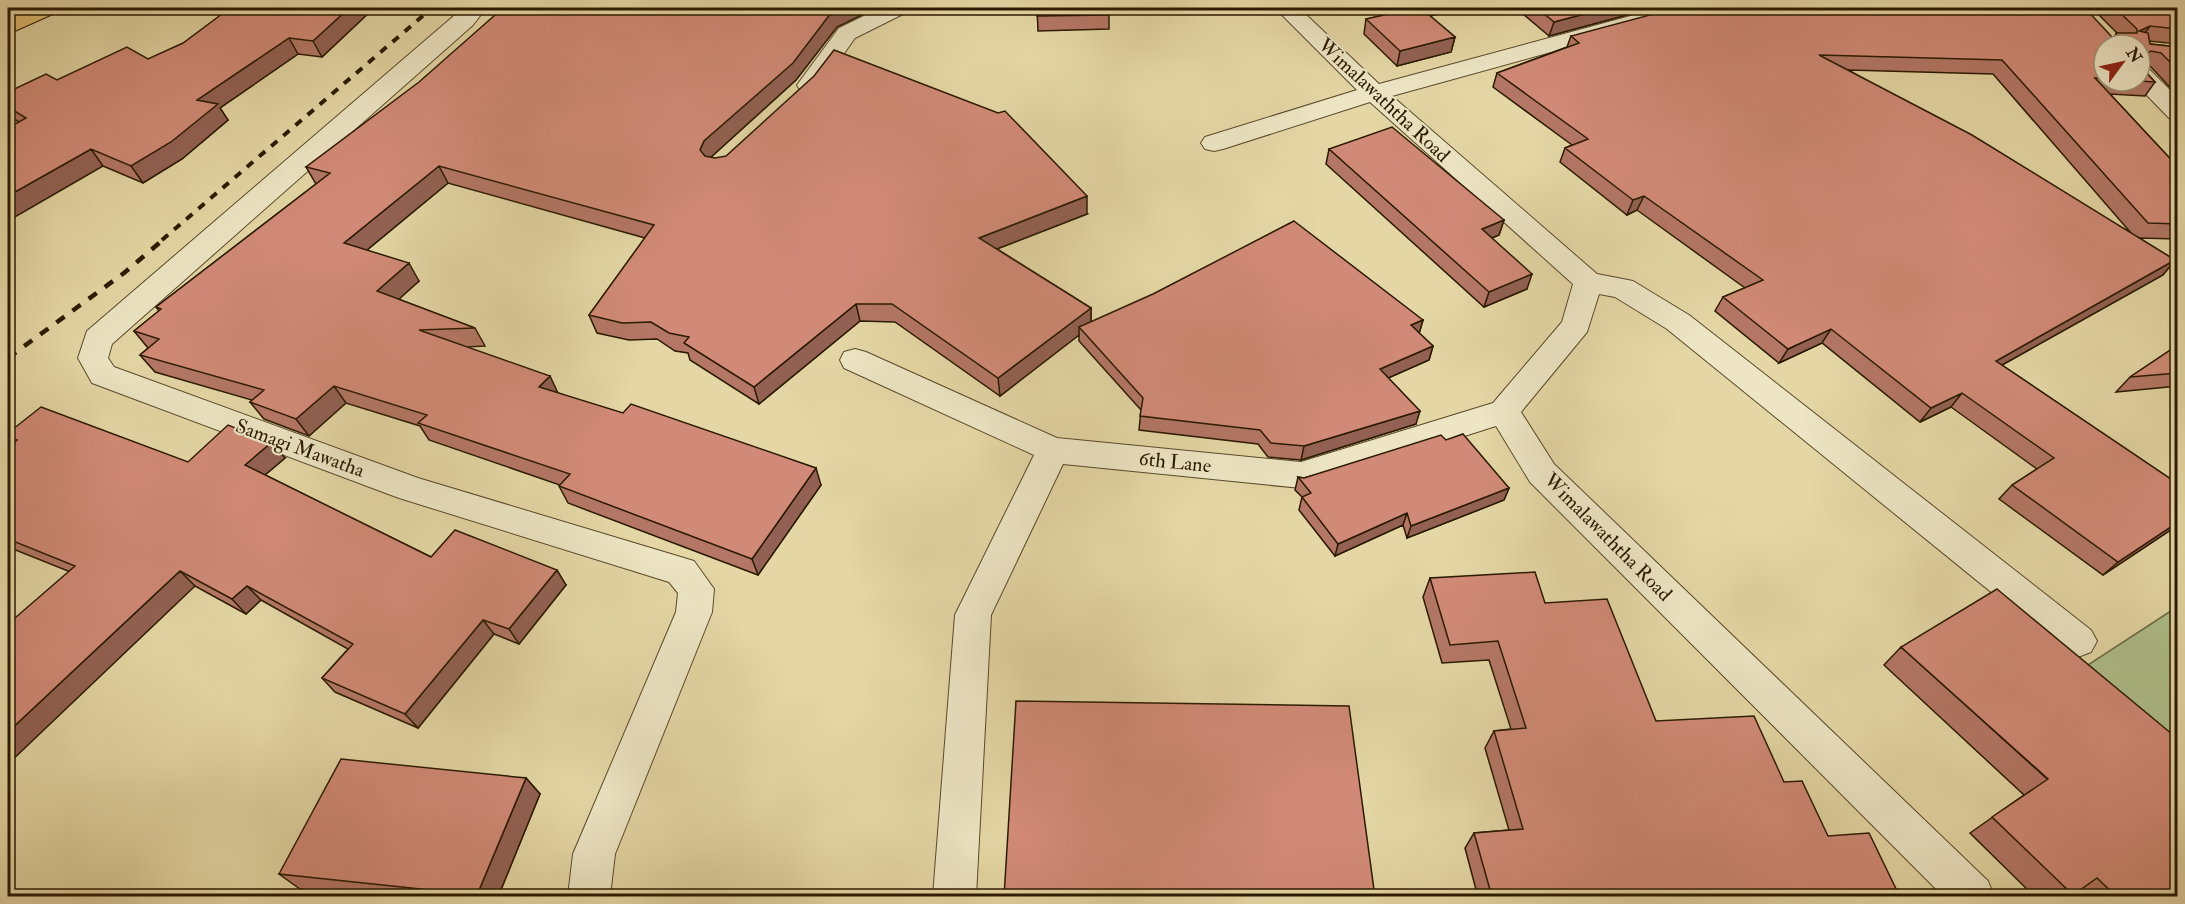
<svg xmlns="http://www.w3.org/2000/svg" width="2185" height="904" viewBox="0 0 2185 904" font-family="'IM FELL Double Pica',serif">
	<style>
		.green { fill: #aebf8b; stroke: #6c6c46; stroke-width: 1.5 }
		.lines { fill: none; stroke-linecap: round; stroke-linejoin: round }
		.minor-casing { stroke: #59492a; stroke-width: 2 }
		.major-casing { stroke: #2b1a01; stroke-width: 2 }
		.minor { fill: #ede5c4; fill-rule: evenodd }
		.major { fill: #e2bc72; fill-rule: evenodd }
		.rail-far1 { stroke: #2b1a01; stroke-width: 4; stroke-dasharray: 8 8; stroke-linecap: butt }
		.rail { stroke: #2b1a01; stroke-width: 4.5; stroke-dasharray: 10 10; stroke-linecap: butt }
		.wall { fill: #b47766; stroke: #2b1a01; stroke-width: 1.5; fill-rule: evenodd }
		.shaded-wall { fill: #926153; stroke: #2b1a01; stroke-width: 1.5 }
		.building { fill: #d18a77; stroke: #2b1a01; stroke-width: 1.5 }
		.labels { text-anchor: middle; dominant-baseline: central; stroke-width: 4.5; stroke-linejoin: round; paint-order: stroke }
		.street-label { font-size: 20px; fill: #2b1a01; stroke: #ede5c4 }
	</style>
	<rect width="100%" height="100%" fill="#e4d7a5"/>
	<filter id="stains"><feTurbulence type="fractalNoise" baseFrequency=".00333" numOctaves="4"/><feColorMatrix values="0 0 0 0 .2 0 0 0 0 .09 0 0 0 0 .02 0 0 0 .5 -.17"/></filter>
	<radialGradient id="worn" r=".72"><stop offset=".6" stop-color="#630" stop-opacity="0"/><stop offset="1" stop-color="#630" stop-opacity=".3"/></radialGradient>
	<path class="green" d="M2177 607V757L2077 672Z"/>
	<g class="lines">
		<defs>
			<path id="minor" d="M463 8H486L473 25 112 344 108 358 114 367 418 478 694 561 714 589 712 612 615 854 610 896H568L573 854 676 612 678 593 669 582 399 498 92 383 78 358 87 331Z
				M880 8H908L905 13 855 38 818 90 809 92 800 90 797 85 839 28Z
				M1275 8H1299L1379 84 1660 8H1695L1692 13 1392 96 1597 274 1633 281 1689 315 2091 630 2097 641 2091 652 2078 657 2065 652 1667 329 1615 297 1599 294 1587 332 1521 412 1554 464 1988 881 1994 896H1943L1530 482 1496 426 1301 488 1063 464 991 615 976 896H933L955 615 1034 455 844 368 840 360 844 352 855 349 866 352 1057 438 1301 462 1493 403 1562 322 1573 284 1370 102 1223 149 1214 151 1205 149 1201 143 1205 137 1357 90Z
				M2140 67 2149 69 2178 98V120L2169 118 2133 81H2140Z"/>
			<path id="major" d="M30 8H58L55 13 8 34V18Z"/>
		</defs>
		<use href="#minor" class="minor-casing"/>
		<use href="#major" class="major-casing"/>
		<use href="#minor" class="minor"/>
		<use href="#major" class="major"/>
		<path class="rail-far1" d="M162 240 432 8"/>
		<path class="rail" d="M8 358 124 273 164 239"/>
	</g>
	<path class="wall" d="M374 8 322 57 298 54 220 108 228 120 182 159 143 183 103 166 19 122 8 115V92L148 59Z
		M1037 8 1109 15V29L1038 31Z
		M1399 8H1462L1430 16 1455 37 1451 52 1397 66 1364 34 1366 19 1403 11Z
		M1516 8H1653L1549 36Z
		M2092 8H2178V44L2149 41 2150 44 2178 47V96L2151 67 2147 66 2144 70 2155 82 2145 96 2110 94 2178 167V239L2139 238 2175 260 2163 275 2002 365 2178 484V525L2103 575 1999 499 2012 485 2037 469 1951 407 1920 422 1822 343 1779 363 1715 311 1723 297 1745 288 1637 210 1627 215 1560 162 1565 148 1572 145 1493 87 1497 73 1567 47 1571 36 2114 37 2117 33ZM2104 45 2140 81H2104ZM1848 70 1993 74 2131 233Z
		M837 27 796 80 710 158 1087 214 997 249 1091 308V322L1423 320 1419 333 1433 346 1429 360 1388 378 1416 424 1301 460 1268 457 1258 444 1139 430 1141 410 1079 341V335L1000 396 895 322 860 321 759 404 690 360 688 353 675 351 657 339 629 340 597 333 589 315 645 238 448 183 367 250 419 281 398 299 475 328 485 346 465 347 558 393 821 485 758 575 568 503 559 486 560 485 429 440 420 426 346 403 309 436 264 419 250 402 252 400 155 372 140 355 148 348 134 331 159 311 156 307 316 184 306 167Z
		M1329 149 1504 220 1499 235 1492 238 1527 289 1484 307 1326 164Z
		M2178 345V386L2116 392 2130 377Z
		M8 433 188 462 285 458 265 475 431 557 566 585 519 644 494 634 418 728 335 692 322 678 348 649 261 600 246 614 195 586 68 571 8 547V448L13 444 8 439Z
		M1446 440 1509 488 1504 500 1407 538 1403 525 1335 556 1299 510 1302 497 1295 490 1298 477 1304 478Z
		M1430 578 1545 603 1656 721 1784 782 1828 836 1900 897H1478L1465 848 1474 833 1509 830 1485 748 1494 731 1511 729 1489 660 1442 663 1423 597Z
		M1901 647 2178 897H2075L2074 895 2071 897H2035L1970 833 2024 795 1884 665Z
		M526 778 540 794 498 897H367L300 889 279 874Z"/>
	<path class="shaded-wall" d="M349 8H374L322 57 313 41Z
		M838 8H876L837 27 796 80 709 159 705 167 700 150 704 141 834 9Z
		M1416 8H1462L1414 20Z
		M1607 8H1653L1549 36 1554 22Z
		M2150 26 2140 40 2139 31Z
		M1455 37 1451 52 1397 66 1400 51Z
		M289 38 298 54 220 108 228 120 182 159 143 183 131 166 197 100Z
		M91 149 103 166 8 221V196Z
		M439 166 448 183 355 260 344 243Z
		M1087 196V214L981 255 979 238Z
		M1644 196 1637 210 1627 215 1633 200Z
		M1504 220 1499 235 1477 244 1482 229Z
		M2175 260 2163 275 1984 375 1996 361Z
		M409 263 419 281 388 309 377 291Z
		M1532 274 1527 289 1484 307 1489 292Z
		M856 304 860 321 759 404 754 387Z
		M1091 308V325L1079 327V335L1000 396 998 378Z
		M1423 320 1419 334 1411 325Z
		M1831 329 1822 343 1779 363 1788 349Z
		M1433 346 1429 360 1377 383 1380 369Z
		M550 376 558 393 539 387Z
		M334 386 346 403 309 436 296 419Z
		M1962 393 1951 407 1920 422 1931 408Z
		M1420 411 1416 424 1301 460 1304 446Z
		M272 442 285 458 258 481 245 465Z
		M816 468 821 485 758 575 752 559Z
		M1509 488 1504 500 1407 538 1411 526Z
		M1407 513 1403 525 1335 556 1338 544Z
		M2178 522V525L2103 575 2118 562Z
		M557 570 566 585 519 644 509 629Z
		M180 571 195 586 8 764V732Z
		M247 586 261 600 246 614 232 599Z
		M483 620 494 634 418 728 405 714Z
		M526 778 540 794 498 897H479L477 895Z"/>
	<path class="building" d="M230 8H349L313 41 289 38 197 100 218 104 171 142 131 166 91 149 8 196V128L26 118 8 107V92L46 74 57 80 127 47 148 59 183 43Z
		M503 8H838L834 9 793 63 704 141 700 150 705 156 715 158 726 156 814 76 834 50 998 113 1005 111 1087 196 979 238 1091 308 998 378 892 304H856L754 387 684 343 689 337 669 333 651 322 622 323 589 315 654 225 439 166 344 243 409 263 377 291 475 328 419 330 550 376 539 387 623 413 631 404 816 468 752 559 559 486 570 474 418 423 427 415 334 386 296 419 250 402 264 390 140 355 159 339 134 331 161 309 156 307 330 173 306 167 419 82Z
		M1037 8H1109V15L1037 16Z
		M1415 8H1421L1455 37 1400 51 1366 19Z
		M1537 8H1607L1554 22Z
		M1676 8H2085L2112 37H2116V33H2137V29L2115 8H2178V29L2150 26 2139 31 2148 33 2150 44 2178 47V70L2161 53 2151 51 2148 53V65L2141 67 2155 82 2138 81H2140V45H2104V79L2095 78 2178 167V224L2148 223 2002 60 1819 55 1972 135 2175 260 1996 361 2178 484V522L2118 562 2012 485 2054 458 1962 393 1931 408 1831 329 1788 349 1723 297 1763 280 1644 196 1633 200 1565 148 1588 139 1497 73 1579 43 1571 36Z
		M1392 127 1504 220 1482 229 1532 274 1489 292 1329 149Z
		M1294 221 1423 320 1411 325 1433 346 1380 369 1420 411 1304 446 1271 443 1260 430 1140 416 1143 398 1079 327 1153 294Z
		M2178 345V373L2130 377Z
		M41 407 188 462 228 425 272 442 245 465 431 557 455 530 557 570 509 629 483 620 405 714 322 678 353 644 247 586 232 599 180 571 8 732V624L75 566 8 539V448L17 440 8 437V433Z
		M1463 434 1509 488 1411 526 1407 513 1338 544 1302 497 1311 493 1298 477 1304 478 1441 435 1446 440Z
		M1535 572 1545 603 1607 599 1656 721 1754 716 1784 782 1802 781 1828 836 1869 833 1900 897H1492L1474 833 1523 829 1494 731 1526 728 1498 641 1450 645 1430 578Z
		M1997 589 2178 739V897H2117L2097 878 2073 895 1992 817 2048 779 1901 647Z
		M1016 701 1349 706 1375 897H1004Z
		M341 759 526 778 477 895 279 874Z"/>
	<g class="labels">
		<g class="street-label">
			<text transform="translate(1384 100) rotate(43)">Wimalawaththa Road</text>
			<text transform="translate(300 448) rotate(20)">Samagi Mawatha</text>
			<text transform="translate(1175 462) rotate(6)">6th Lane</text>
			<text transform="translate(1608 537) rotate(45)">Wimalawaththa Road</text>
		</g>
	</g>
	<rect width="2185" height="904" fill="none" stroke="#e4d7a5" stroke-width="30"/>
	<rect x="9" y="9" width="2167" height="886" fill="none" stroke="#2b1a01" stroke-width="3"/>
	<rect x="15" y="15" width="2155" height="874" fill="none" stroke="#2b1a01" stroke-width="1.5"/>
	<g transform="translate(2122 63) rotate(57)"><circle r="28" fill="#ede5c4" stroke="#9f9476" stroke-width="1.5"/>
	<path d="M0-4.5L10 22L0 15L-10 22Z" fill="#8f2418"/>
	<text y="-9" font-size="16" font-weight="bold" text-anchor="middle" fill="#2b1a01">N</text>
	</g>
	<rect width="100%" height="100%" filter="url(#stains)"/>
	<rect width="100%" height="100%" fill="url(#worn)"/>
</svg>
